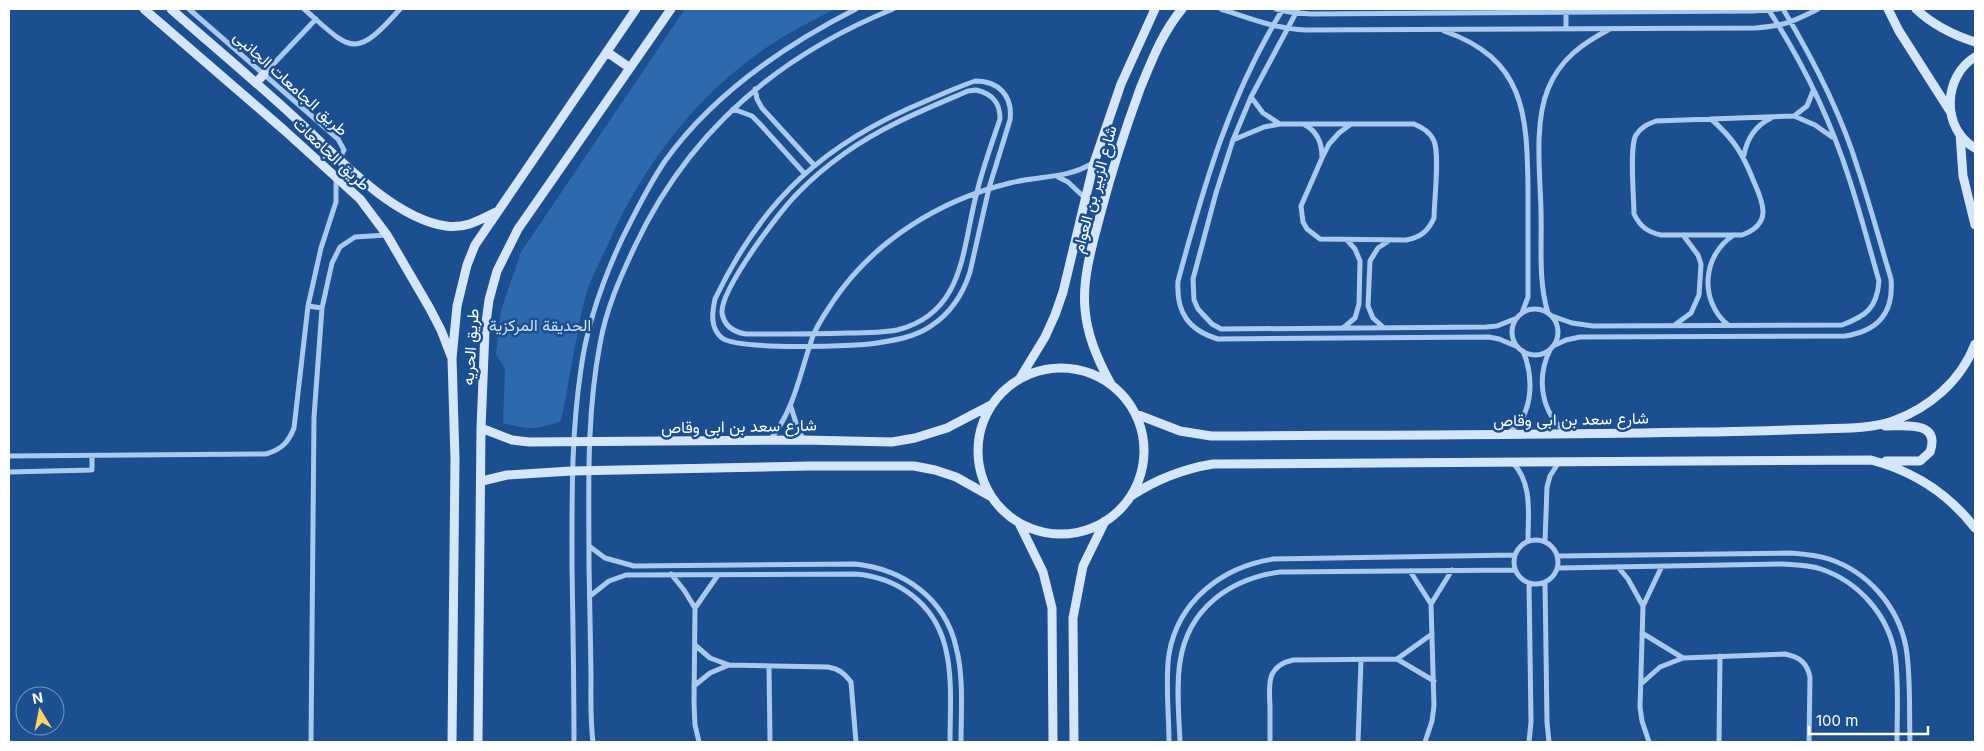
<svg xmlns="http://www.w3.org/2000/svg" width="1984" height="751" viewBox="0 0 1984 751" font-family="Inter,Vazirmatn,sans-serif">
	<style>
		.green { fill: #2e69ad }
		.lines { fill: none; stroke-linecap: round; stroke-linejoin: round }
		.street { stroke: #a9c9ee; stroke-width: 5 }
		.secondary { stroke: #d6e6fa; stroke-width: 9 }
		.labels { text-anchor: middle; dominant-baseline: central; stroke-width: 5; stroke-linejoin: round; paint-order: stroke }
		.street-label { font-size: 16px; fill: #fff; stroke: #1b4f8f }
		.park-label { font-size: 16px; fill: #cfe3fa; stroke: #1b4f8f }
	</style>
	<rect width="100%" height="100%" fill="#1b4f8f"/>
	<path class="green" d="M685 9H835C810 22 785 34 763 50 695 97 642 167 609 242 601 260 590 279 585 298 575 338 570 380 561 421 537 430 528 430 503 423L505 369 496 354 501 310 521 252Z"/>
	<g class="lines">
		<path class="street" d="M189 9 338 139 344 150 339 160
			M304 9C351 50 354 61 400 9
			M1221 9C1249 18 1276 29 1306 30L1755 28C1783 26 1793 22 1818 9
			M1276 9 1289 12 1310 14 1753 11 1779 9
			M1283 9C1230 94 1204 185 1178 281 1176 312 1188 330 1218 339L1489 337 1499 339 1518 347
			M1298 9 1251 97 1233 140 1216 193 1193 279 1194 300 1198 309 1212 324 1221 329 1486 327 1497 326 1517 318
			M1566 29V12
			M1444 31C1525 59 1527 114 1528 188 1528 221 1528 255 1528 288V297L1522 313
			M264 74 316 19
			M975 81C999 81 1013 96 1010 120L989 188 970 272C963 294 951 313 931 326 915 337 896 340 877 343 854 347 738 350 722 338 710 328 712 313 715 299 763 199 824 143 926 101 942 94 958 87 975 81Z
			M755 89 757 99 762 108 814 165
			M976 90C993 94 1000 103 1000 119 992 143 983 167 977 192 962 246 966 313 897 330 881 333 865 333 848 333 814 334 780 334 746 334 734 332 724 326 722 313 720 290 779 212 796 195 811 179 828 165 845 153 883 126 926 109 968 91Z
			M1251 97 1263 113 1280 124
			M733 109 752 116 759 123 804 173
			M1794 116 1807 106 1813 91
			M1711 119C1734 139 1743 154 1754 182 1764 204 1772 224 1742 235H1661C1647 232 1640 226 1634 214 1634 197 1629 147 1636 135 1641 127 1648 124 1656 121L1794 116 1815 125 1832 137
			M1305 125C1318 132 1322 143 1322 157
			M1233 140 1264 127 1280 124H1414C1423 128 1430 132 1434 141 1440 155 1434 201 1434 218 1428 232 1420 237 1406 240L1320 239 1307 229 1303 222 1301 206 1322 158 1329 144 1339 133 1351 124
			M1744 155C1747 138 1755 126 1771 118
			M1058 177 1068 182 1086 199
			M308 306 322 308
			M1512 332a23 23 0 1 1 46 0a23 23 0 1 1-46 0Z
			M1548 313C1538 281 1542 244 1541 210 1540 173 1534 123 1548 89 1560 59 1583 43 1610 29
			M1552 316 1572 323 1593 326 1842 325C1866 316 1877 308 1879 281 1869 246 1860 212 1849 178 1830 119 1802 61 1768 9
			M1676 324 1691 313 1699 295 1701 264 1698 255 1683 235
			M1728 325C1699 301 1702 255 1734 235
			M1383 327 1373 318 1368 306 1370 261 1378 248 1390 240
			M1343 328 1355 318 1359 304 1360 261 1355 249 1347 240
			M1553 346 1566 340 1580 337 1845 336C1878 331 1894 313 1891 279 1880 242 1870 205 1858 169 1841 113 1813 59 1783 9
			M1550 350C1536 378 1541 413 1566 432
			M791 407 798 429 804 440
			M1508 433C1534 416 1534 377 1523 351
			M770 440C795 409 800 372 813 336 818 323 827 311 834 300 875 240 940 200 1010 183 1041 175 1064 180 1093 163
			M9 456 266 454C282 449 288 443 294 428L308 306 321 248 336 202V178
			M1512 462C1533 483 1528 513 1528 541
			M9 472 92 470V456
			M1514 562a22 22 0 1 1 44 0a22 22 0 1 1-44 0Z
			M1545 541 1547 487 1550 476 1559 462
			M589 546 605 558 634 566 855 564C903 569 945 598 956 647 964 677 961 712 961 742
			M1557 556 1791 553C1804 554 1817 555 1829 559 1868 572 1898 606 1906 647 1911 678 1909 711 1910 742
			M1618 567 1628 579 1643 606
			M1558 568 1783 564C1796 565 1809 565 1821 569 1859 582 1888 615 1895 654 1899 683 1897 713 1897 742
			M1410 571 1431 604 1434 706 1432 721 1425 742
			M671 574 684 590 695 608 694 703 695 725 699 742
			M1545 582 1547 722 1549 742
			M1529 583 1531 722 1529 742
			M590 596 609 581 626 575 855 574C897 577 934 603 945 646 953 676 950 711 950 742
			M1431 604 1452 570
			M695 608 718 575
			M1642 633 1683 658
			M695 645 710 658 729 665 828 667C839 669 844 673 851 682L856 742
			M1397 659 1434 681
			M769 666 770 742
			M1641 684 1660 667 1683 658 1785 654C1800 657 1807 663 1810 677L1809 742
			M694 686 710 673 729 665
			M311 742 314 417 322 308 332 263 340 247 355 237 387 235
			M574 742C574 684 573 626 572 568 572 501 571 435 581 369 587 323 603 280 622 239 635 213 648 186 665 161 713 94 783 46 856 9
			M593 742C590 719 591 696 591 673 590 637 590 601 589 565 589 491 586 417 600 344 606 309 620 278 635 246 688 133 777 56 893 9
			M1169 742C1169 715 1165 679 1169 654 1178 601 1222 567 1273 559L1515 555
			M1180 742C1179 716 1176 688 1180 662 1188 608 1230 579 1280 572L1515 570
			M1270 742C1270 730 1270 718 1270 707 1269 684 1266 666 1293 660L1397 659 1432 634
			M1358 742 1361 660
			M1649 742 1642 721 1640 707 1643 606 1662 566
			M1719 742 1720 656"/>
		<path class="secondary" d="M144 9 284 130 360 199 387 235 429 307 441 330 451 356
			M171 9C212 45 254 80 294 117 334 153 391 218 446 226 465 229 480 220 496 212
			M1888 9 1899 31 1950 111
			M1916 9C1933 25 1953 35 1975 42
			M607 52 630 68
			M1975 57C1943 76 1941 129 1975 148
			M256 83 264 74
			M1960 134 1963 176 1975 225
			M978 451a83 83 0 1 1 166 0a83 83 0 1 1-166 0Z
			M1020 378 1045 337 1055 315 1063 292 1094 163 1121 84 1155 9
			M1111 384C1098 361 1087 336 1085 309 1082 277 1093 243 1101 212 1112 170 1125 130 1140 89 1152 60 1162 33 1182 9
			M1136 414 1180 431 1211 436C1374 435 1537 435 1701 432 1741 432 1781 430 1821 429 1845 428 1870 429 1893 421 1929 408 1961 381 1975 344
			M1885 426C1903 426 1941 420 1930 452L1920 461H1886
			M481 428 512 440 529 442 804 440 892 442 915 438 947 428 991 405
			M482 481 507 475 571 471 810 466H914L935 470 956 477 990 496
			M1131 496C1157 479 1182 469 1213 464L1871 460C1913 471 1948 493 1975 528
			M1019 523 1043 572 1052 608 1053 742
			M452 742 455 459 452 358 457 306 467 265 475 245 636 9
			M478 742 481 428 485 330 489 300 497 271 518 229 671 9
			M1074 742 1073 618 1083 566 1105 521"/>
	</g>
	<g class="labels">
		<g class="street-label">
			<text transform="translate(291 83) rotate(42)">طريق الجامعات الجانبى</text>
			<text transform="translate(332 154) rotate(43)">طريق الجامعات</text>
			<text transform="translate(1094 189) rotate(-75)">شارع الزبير بن العوام</text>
			<text transform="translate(470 347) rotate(-86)">طريق الحريه</text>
			<text transform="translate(1571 419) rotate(-1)">شارع سعد بن ابى وقاص</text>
			<text transform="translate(739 426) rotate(-1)">شارع سعد بن ابى وقاص</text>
		</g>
		<g class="park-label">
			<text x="540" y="325">الحديقة المركزية</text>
		</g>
	</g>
	<rect width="1984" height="751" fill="none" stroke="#ffffff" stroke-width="20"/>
	<g transform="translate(40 711) rotate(350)"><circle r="24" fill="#1b4f8f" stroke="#7695bc"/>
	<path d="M0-4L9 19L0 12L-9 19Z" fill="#ffd166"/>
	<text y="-8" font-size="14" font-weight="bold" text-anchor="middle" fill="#ffffff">N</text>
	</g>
	<path d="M1809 726v8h119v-8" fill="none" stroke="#ffffff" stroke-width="2.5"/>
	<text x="1816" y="726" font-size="15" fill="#ffffff" stroke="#1b4f8f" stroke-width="4" paint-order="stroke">100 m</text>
</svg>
